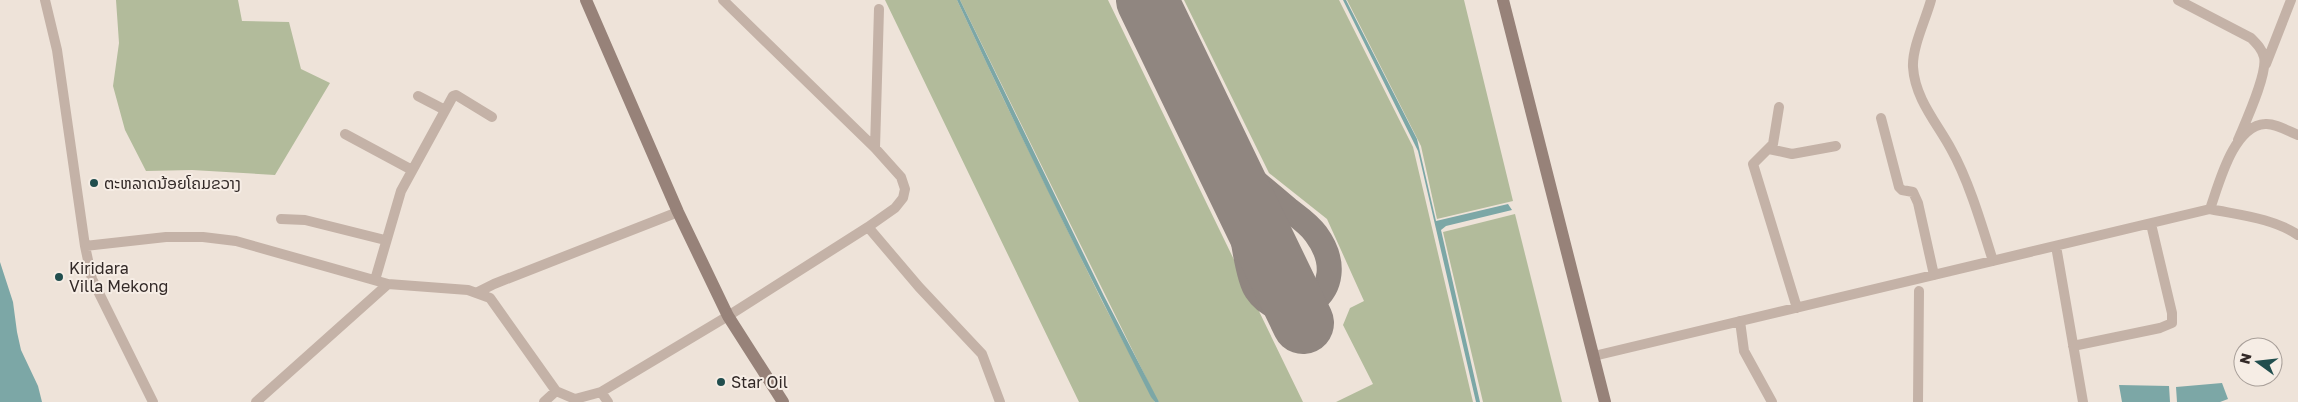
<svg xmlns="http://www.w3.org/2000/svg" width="2298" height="402" viewBox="0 0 2298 402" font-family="'Golos Text','Noto Sans Lao',sans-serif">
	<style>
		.green { fill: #b2bb9b }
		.water { fill: #7ca7a6 }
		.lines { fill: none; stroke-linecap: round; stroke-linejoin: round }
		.taxiway { stroke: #908680; stroke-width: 25 }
		.runway { stroke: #908680; stroke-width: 62 }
		.street { stroke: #c4b2a7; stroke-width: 10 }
		.secondary { stroke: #978279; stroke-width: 12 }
		.poi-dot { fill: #214e4e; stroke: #f6ede5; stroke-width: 2 }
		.labels { text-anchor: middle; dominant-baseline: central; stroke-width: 4; stroke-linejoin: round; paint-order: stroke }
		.poi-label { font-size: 16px; fill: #322927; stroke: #f6ede5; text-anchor: start }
	</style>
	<rect width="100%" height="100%" fill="#eee3d9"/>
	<path class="green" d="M116 0H238L242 21 289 22 301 69 330 83 275 175 192 170 146 171 125 130 113 86 119 43Z
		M885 0H957L1002 96 1101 299 1155 402H1079Z
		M960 0H1108L1303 402H1159L1157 400Z
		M1184 0H1339L1413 147 1473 402H1336L1373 384 1343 325 1350 308 1364 301 1327 219 1269 173Z
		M1347 0H1464L1513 201 1437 219 1421 146Z
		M1515 214 1562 402H1483L1443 232Z"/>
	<path class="water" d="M957 0H960L1104 296 1159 402H1155L1151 397C1084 266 1019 134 957 0Z
		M1343 0H1346L1417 139 1436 221 1508 204 1512 210 1446 226 1441 230 1480 402H1476L1418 151Z
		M0 262 13 302 17 332 21 350 38 386 42 402H0Z
		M2222 383 2228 399 2220 402H2177L2176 387Z
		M2119 385 2169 386 2170 402H2122Z"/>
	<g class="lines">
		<path class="taxiway" d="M1211 132 1216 146 1229 160C1249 176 1268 192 1288 209 1297 216 1309 224 1316 234 1359 293 1286 335 1256 290 1246 276 1238 206 1237 186"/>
		<path class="runway" d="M1147 0 1303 323"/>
		<path class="street" d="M45 0 57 50 85 246 92 279 153 402
			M1931 0C1926 19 1912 47 1913 67 1915 99 1937 123 1951 149 1969 181 1982 226 1993 261
			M2178 0 2251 38C2257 44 2262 49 2264 57 2268 74 2245 123 2238 140
			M2266 64 2291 0
			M418 96 445 110
			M1779 107 1773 144 1753 164 1797 308
			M1881 118 1899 187 1902 190 1913 192 1918 203 1934 275
			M345 134 412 170
			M875 148 879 9
			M1769 149 1792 154 1836 146
			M2210 209C2219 184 2233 126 2265 124 2275 123 2288 131 2298 135
			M281 219 305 220 385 240
			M868 227 919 287 982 354 1000 402
			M85 246 166 237H203L236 241 388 284 468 290 490 298 556 391 575 399 601 392 728 316 868 227 895 208 903 198 905 189 901 177 875 148 723 0
			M2056 246 2083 402
			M375 280 401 191 453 96 456 95 492 117
			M476 293 494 284 678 212
			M1740 321 1744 351 1772 402
			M2073 346 2160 328 2172 323V313L2151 224
			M1594 356 2210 209C2239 215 2273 218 2298 235
			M601 392 608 402
			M256 402 388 284
			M544 402 556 391
			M1918 402 1919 291"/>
		<path class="secondary" d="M586 0 678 212 728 316 783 402
			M1503 0 1605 402"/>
	</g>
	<g class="poi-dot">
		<circle cx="94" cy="183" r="5"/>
		<circle cx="59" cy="277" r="5"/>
		<circle cx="721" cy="382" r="5"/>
	</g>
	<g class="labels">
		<g class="poi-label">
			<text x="104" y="183">ຕະຫລາດນ້ອຍໂຄມຂວາງ</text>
			<text x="69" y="268">Kiridara<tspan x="69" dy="18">Villa Mekong</tspan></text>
			<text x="731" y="382">Star Oil</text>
		</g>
	</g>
	<g transform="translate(2258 362) rotate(285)"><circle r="24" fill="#f6ede5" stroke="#a89f99"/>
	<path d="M0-4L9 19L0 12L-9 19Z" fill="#214e4e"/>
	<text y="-8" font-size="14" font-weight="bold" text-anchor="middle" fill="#322927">N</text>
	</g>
</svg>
